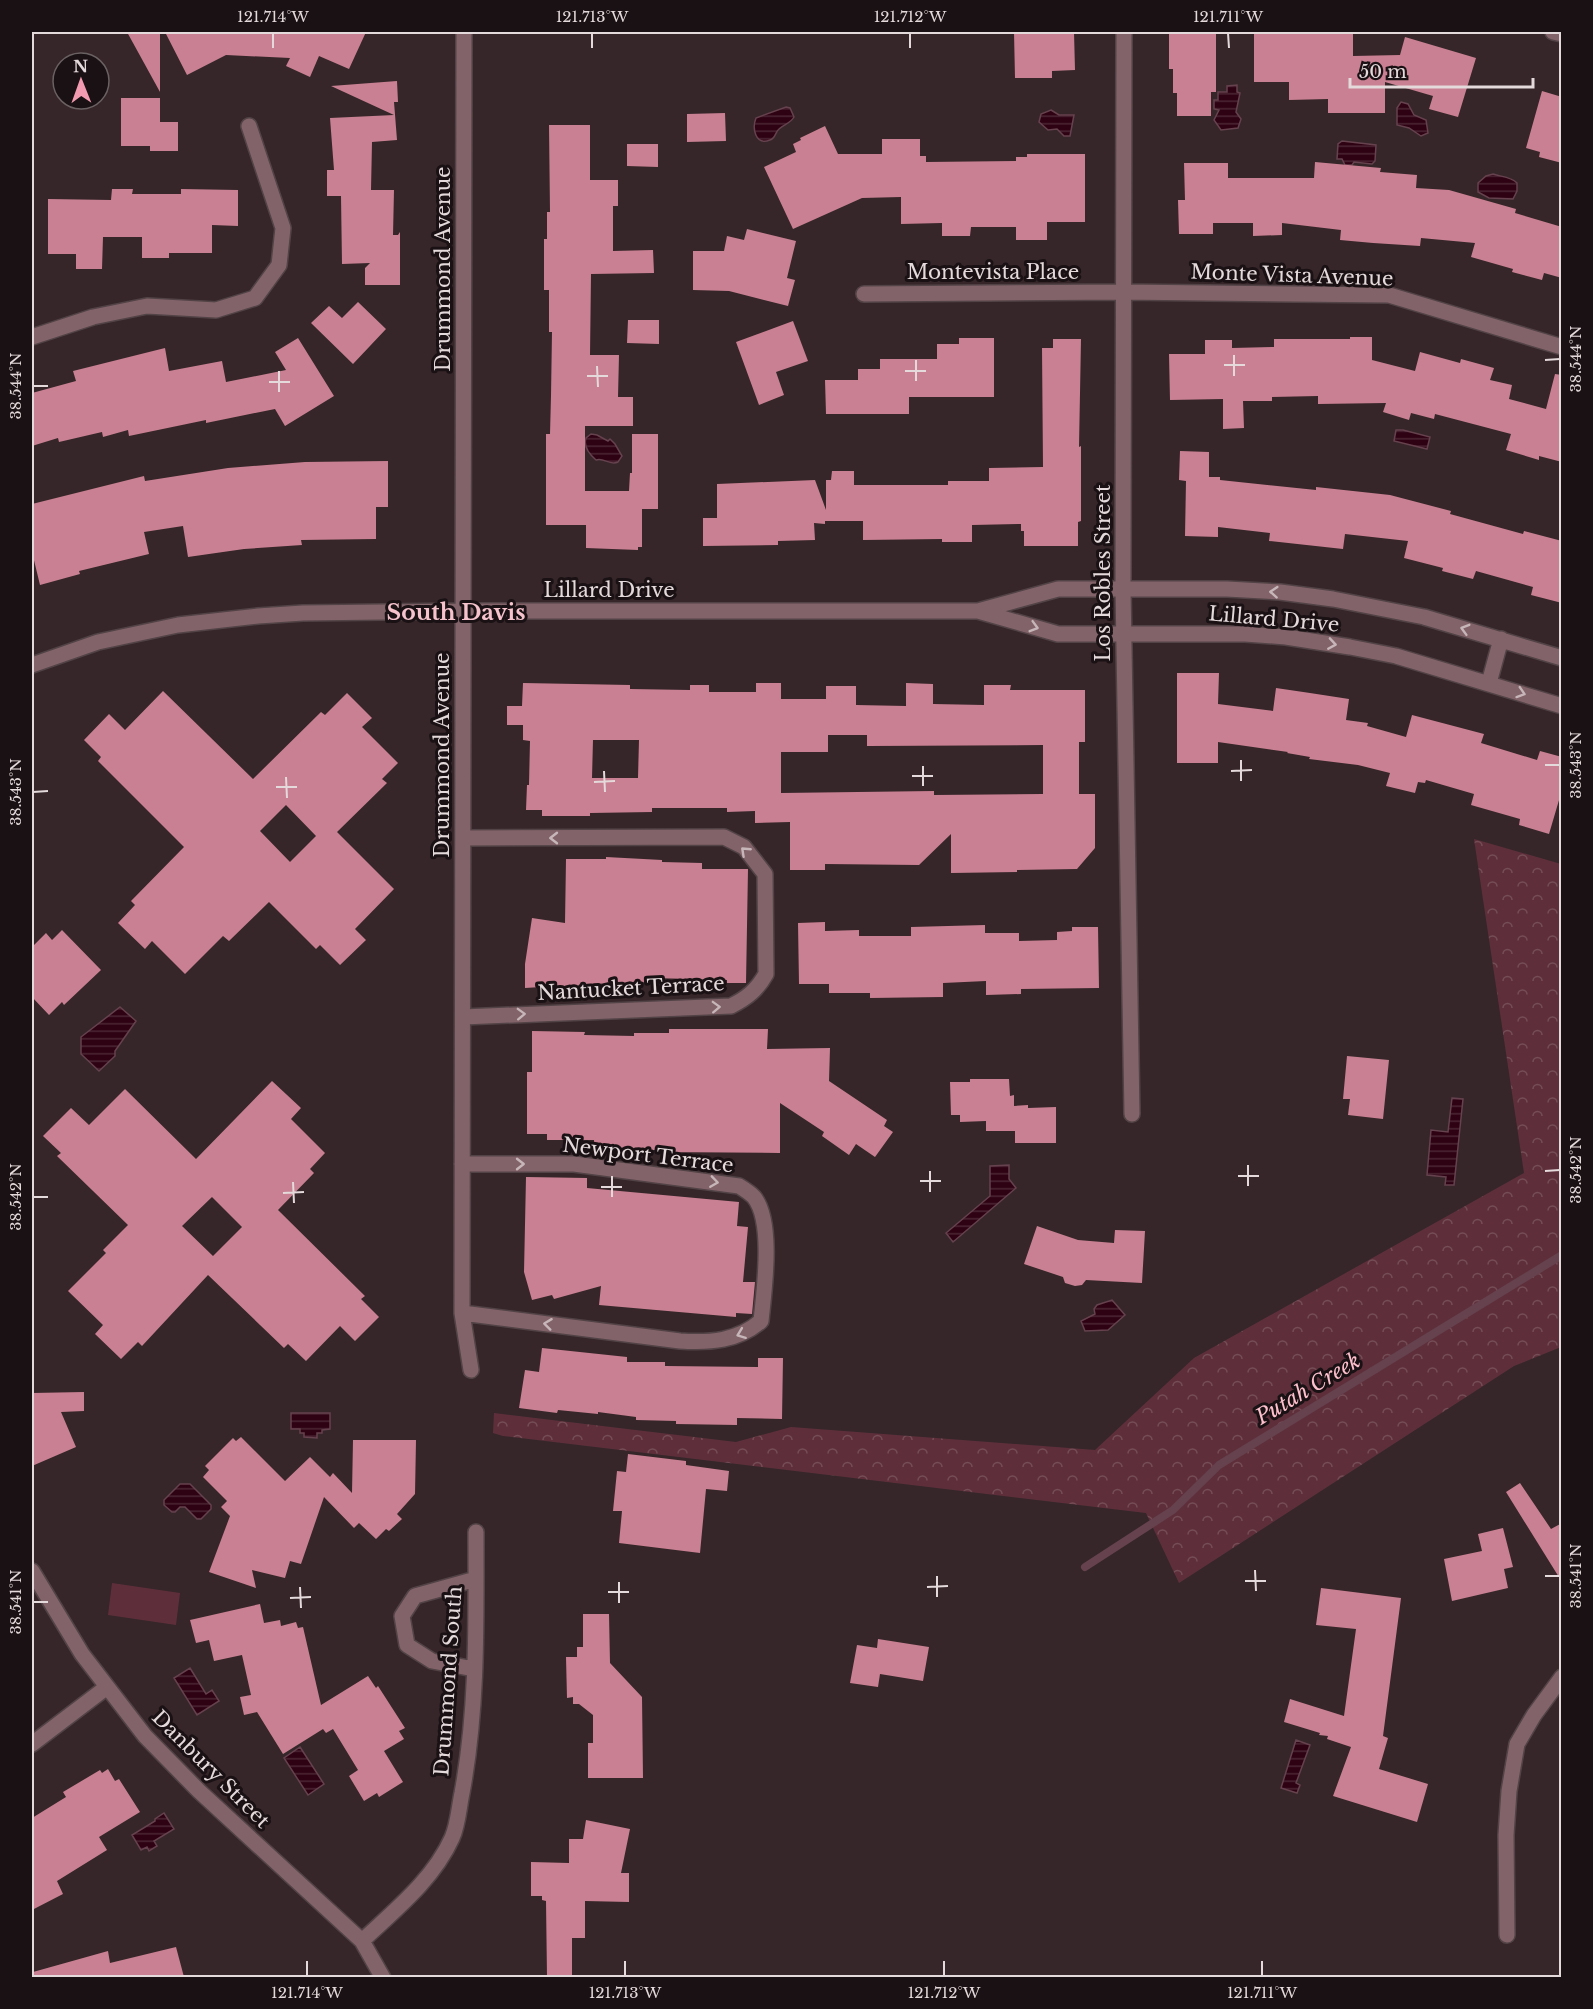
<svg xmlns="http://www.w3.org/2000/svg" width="1593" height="2009" viewBox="0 0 1593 2009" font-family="'Libre Baskerville',serif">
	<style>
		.green { fill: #5e2f3b }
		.park { fill: url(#park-crowns) }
		.water { fill: url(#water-rules); stroke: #65424e; stroke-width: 1.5 }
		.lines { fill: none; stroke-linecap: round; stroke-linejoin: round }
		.stream { stroke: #65424e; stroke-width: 8 }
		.building { fill: #c98092; fill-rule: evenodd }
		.minor-casing { stroke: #524346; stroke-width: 18 }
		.minor { stroke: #82636a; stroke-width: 15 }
		.oneway { stroke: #c7b6b9 }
		.ticks { fill: none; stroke: #e4d9db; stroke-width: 2 }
		.labels { text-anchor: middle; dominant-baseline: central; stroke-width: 6; stroke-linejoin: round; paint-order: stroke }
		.street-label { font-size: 20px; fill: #e4d9db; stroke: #191113 }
		.water-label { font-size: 21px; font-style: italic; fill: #fdbfcc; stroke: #191113 }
		.quarter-label { font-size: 22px; font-weight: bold; fill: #f6c3cd; stroke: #191113 }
		.neatline { fill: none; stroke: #e4d9db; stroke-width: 2 }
		.ticks-label { font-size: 15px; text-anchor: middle; fill: #e4d9db }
	</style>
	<defs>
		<pattern id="park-crowns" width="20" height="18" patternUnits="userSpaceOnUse" patternTransform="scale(1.5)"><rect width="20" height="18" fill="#5e2f3b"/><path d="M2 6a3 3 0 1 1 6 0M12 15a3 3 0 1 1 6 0" fill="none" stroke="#754d57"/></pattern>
		<pattern id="water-rules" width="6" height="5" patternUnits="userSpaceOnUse" patternTransform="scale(1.5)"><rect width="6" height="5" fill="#2e0212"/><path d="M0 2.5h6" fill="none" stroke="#4c2634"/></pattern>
	</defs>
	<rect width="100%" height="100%" fill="#36262a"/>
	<path class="green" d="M112 1583 180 1593 176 1625 108 1615Z"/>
	<path class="park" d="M1474 839 1561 864V1347L1514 1366 1179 1583 1146 1513 503 1436 493 1433 494 1413 736 1442 791 1427 1095 1450 1194 1358 1524 1173Z"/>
	<path class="water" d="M1237 85V92L1240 93 1236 112 1241 119 1238 128 1221 130 1214 120 1219 110 1214 109V100H1218V92H1227V86Z
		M1401 102 1408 104 1414 115 1426 120 1428 133 1421 136 1409 128 1397 125V108Z
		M786 107 790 108 794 117C790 124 784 124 779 129 775 132 776 138 770 140 755 146 752 128 756 118Z
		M1051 110 1059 115H1074L1070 136H1064L1057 129 1048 130 1039 122 1041 114Z
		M1342 141 1376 145 1375 161 1372 164 1354 162 1352 165H1345L1342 159H1337L1338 144Z
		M1493 174C1501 177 1510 176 1517 183V191L1513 199 1489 198 1478 192V183L1486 176Z
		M1396 430H1403L1430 437 1427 449 1394 441Z
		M591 434 597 435 608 441 610 439 615 444 622 456 618 462C609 466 604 457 596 460 589 454 583 447 586 438Z
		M120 1007 136 1021 115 1051V1056L99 1071 81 1054V1037Z
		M1452 1098 1463 1099 1454 1185H1445L1446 1177 1427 1175 1431 1130 1448 1132Z
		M1009 1165V1179L1016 1188 953 1242 946 1233 990 1196V1166Z
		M1112 1300 1125 1315 1108 1330 1085 1331 1081 1321 1095 1314 1094 1309 1097 1305Z
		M291 1413H330V1429L322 1430V1433H317V1438L304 1437V1433H300V1429H291Z
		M180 1484H190L211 1505V1509L201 1519H197L185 1507H180L175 1512H172L164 1505V1500Z
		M190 1668 206 1694 212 1690 219 1701 197 1715 174 1678Z
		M1296 1740 1310 1745 1296 1783 1300 1785 1297 1793 1281 1788Z
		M300 1747 324 1784 308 1795 284 1758Z
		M164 1813 174 1829 154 1841 157 1846 149 1851 147 1847 141 1850 132 1835 155 1821V1819Z"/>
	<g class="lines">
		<path class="stream" d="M1085 1567 1173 1510 1219 1465 1562 1255"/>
	</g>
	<path class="building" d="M127 32H160V92Z
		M165 32H366L349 69 319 56 310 77 286 66 290 58 226 55 187 75Z
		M1014 32H1074L1075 70 1052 71V78H1015Z
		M1327 32H1353V56L1400 55 1405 37 1476 58 1458 117 1429 109 1433 96 1385 82V113H1328V99L1289 100V82H1254V34H1327Z
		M1169 33H1216V92H1211V116H1177V93H1173V69H1169Z
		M397 81 398 102H394L397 140 372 142 371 190H394L393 235H398L400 232V285H365V268L370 263 342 264 341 196H327V170H334L330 118 394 115 331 86Z
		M1542 91 1562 97V163L1539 157 1540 152 1526 148Z
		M121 98H160V122H178V151H150V146H121Z
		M725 113 726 141 687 142V114Z
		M549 125H590V180H618V206H613V251L653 250 654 273 591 274 590 355H619L618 397H633V426H585V491H629L630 473H632V434H658V509H642V547H638V550L586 548V525H546V434H550L551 396 552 332H549V290H544V239H547V212H550Z
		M825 126 838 154H882V139H920V156H926V162L1016 161V157H1027V154H1085V222H1047V240H1016V227H971L970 236H942V223L901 224V197L862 198 793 229 764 167 796 152 793 144 801 140 800 138Z
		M627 144H658V167L627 166Z
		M1315 162 1381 168 1380 172 1417 175 1416 188 1449 190 1516 209 1515 213 1562 227V278L1544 273 1542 280 1512 272 1513 269 1471 257 1475 243 1421 238 1420 246 1373 243 1340 240 1341 230 1282 223V235L1253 236V223H1213V234H1179L1178 200H1185L1184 163H1228V178H1314Z
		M112 189H133L132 194H181V189L238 190V226L212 225V253H169V258H142V237H103L102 269H76V254H48V199L111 200Z
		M747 229 796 241 787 278 795 280 788 306 729 291 693 290V251H724L727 236 744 240Z
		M358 302 386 329 353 364 311 323 329 306 342 318Z
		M628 320H659V344L627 343Z
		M793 321 808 361 776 372 784 395 759 405 736 342Z
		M1350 337H1372V360L1415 371 1420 352 1460 363 1461 359 1494 368 1490 380 1512 385 1509 399 1546 409 1555 374 1562 375V462L1539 456V460L1506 450 1511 434 1435 414 1434 419 1411 413 1409 420 1383 412 1386 403 1318 404V396L1272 397V401H1243L1244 428 1223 429V399L1170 400 1169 354H1205V340H1232V348L1274 347V339H1350Z
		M298 338 334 396 285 426 275 409 206 423V420L129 436 128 430 103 437 102 432 59 442 58 438 32 446V393L76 381 73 371 165 348 169 371 222 361 226 382 286 370 275 352Z
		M959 338H994V397H909V414H826L825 380H858V369H880V359H937V344H959Z
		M1053 339H1081L1079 447 1081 446V521L1078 522V546H1024V531H1021V524L972 525V542H942V539L863 540V521H825V524L814 523 815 540 778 541V545L703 546V518H717V484L815 480 826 510V480H831L832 471H854V485H948V481H989V468L1043 467 1042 348H1053Z
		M1180 451 1209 452V477H1220V480L1316 490V487L1390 495 1451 511 1450 514 1523 534 1524 531 1562 541V603L1531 595 1533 587 1476 571 1473 579 1442 571 1443 568 1404 558 1408 541 1345 534 1343 549 1269 541 1270 533 1218 527V537L1185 536 1186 481 1179 480Z
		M388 461V507H376V539L301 540 302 545 244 549 188 557 183 526 144 532 149 554 79 571 80 574 40 585 32 552V504L144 476 145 481 228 468 305 462Z
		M1177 673H1219L1218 704 1273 711 1276 688 1310 693 1349 699 1346 720 1368 723 1367 726 1406 737 1412 715 1484 734 1481 743 1537 760 1540 751 1562 757V790L1549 834 1519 825 1520 819 1471 805 1474 794 1426 780 1425 783 1418 782 1415 793 1386 786 1390 773 1358 765 1309 759 1310 757 1287 753 1288 752 1218 742V763H1177Z
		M523 683 630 685V689L690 690V685H709V692H756V683H781V699H826V686H856V705L906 706V683L933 684V704L984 705V685H1011L1010 690H1085V742H1079V794H1095V848L1077 869 1017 870V872L951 873V834L919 865 825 864V870H790V822L755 823V811L727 812V808H652V812L590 813V816H542V810H526L527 785H529L530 741 523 740V725H507V706H522ZM828 735H867V746L1043 745V794L934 795V791L781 793V752H828ZM593 740H639L638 778H592Z
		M163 691 253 779 321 712 325 715 347 693 372 718 362 727 398 763 382 779 387 783 337 832 394 889 355 929 366 940 340 965 320 945 316 949 269 902 229 941 223 936 185 974 152 941 145 949 118 923 135 905 131 901 184 847 98 761 101 757 84 740 109 714 125 730ZM286 805 316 836 290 862 260 831Z
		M606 857 662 860V862L702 863V869H748L746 983H727V980L653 978V982L588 984V994H542L541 987 525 988V964L532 918 565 923 566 859H606Z
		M825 922V931L859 930V936H911V927L985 925V933H1019V941L1057 940V932L1072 931V927H1098L1099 988 1021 989V994L986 995V981L943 983V997L870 998V993H829V984H799L798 923Z
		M62 930 101 970 64 1005 62 1002 49 1015 32 997V947L46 933 52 940Z
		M669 1029H768L767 1049 830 1048 829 1081 887 1120 884 1126 893 1132 875 1157 856 1144 849 1155 822 1136 824 1132 780 1103V1153L658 1152V1150H594V1140H547V1134H527V1072H532V1031L585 1032 584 1035 634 1036V1033H669Z
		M1347 1056 1389 1060 1383 1119 1348 1115 1350 1099H1343Z
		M970 1079H1009L1010 1096 1014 1095V1106L1028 1105V1108L1056 1107V1143H1015V1131H986V1121L960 1122V1115H951L950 1082H970Z
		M272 1081 301 1108 291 1119 325 1153 310 1169 314 1173 278 1210 365 1296 361 1299 379 1317 355 1341 340 1326 306 1361 288 1344 284 1348 208 1275 142 1346 138 1342 121 1359 95 1334 103 1325 68 1291 106 1253 103 1250 128 1225 57 1156 61 1153 43 1136 71 1108 89 1125 125 1089 196 1159ZM212 1197 242 1227 213 1256 182 1226Z
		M526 1177 587 1178V1188L739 1202 737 1226 748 1227 743 1282H755L752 1314 736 1313V1317L599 1305 601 1286 554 1299 552 1295 532 1300 524 1272Z
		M1037 1226 1078 1240 1114 1243 1115 1230 1145 1231 1142 1283 1086 1280 1082 1285 1075 1286 1065 1283 1063 1277 1024 1264Z
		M542 1348 627 1357V1362H665V1366L758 1367V1358H783L782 1419 737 1418V1425L676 1424V1421L636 1420V1417L598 1412V1414L558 1410 557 1413 519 1408 525 1370 539 1372Z
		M84 1392V1411L61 1412 76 1447 32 1466V1393Z
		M241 1437 285 1481 310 1457 330 1477 333 1473 352 1493 353 1440H416L415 1494 397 1514 402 1519 389 1531 386 1529 376 1539 359 1523 354 1528 324 1497 301 1564 290 1561 285 1578 252 1570 256 1588 209 1572 230 1516 221 1507 227 1501 203 1477 209 1470 205 1466 233 1438 236 1441Z
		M628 1454 686 1461V1465L729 1471 727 1491 706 1489 700 1553 619 1543 622 1511H613L617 1471 626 1472Z
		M1520 1483 1551 1529 1562 1523V1582L1506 1492Z
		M1503 1528 1513 1567 1504 1569 1508 1588 1452 1601 1444 1559 1482 1551 1478 1534Z
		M1321 1588 1401 1598 1383 1736 1388 1738 1379 1769 1428 1784 1417 1822 1333 1796 1351 1747 1327 1739 1328 1736 1319 1735 1320 1733 1284 1722 1290 1699 1344 1716 1356 1629 1316 1625Z
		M260 1604 264 1623 280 1620 281 1626 296 1622 298 1628 303 1627 321 1705 368 1676 376 1688 378 1686 405 1728 399 1731 404 1739 384 1751 403 1782 379 1797 377 1793 364 1801 349 1776 358 1770 333 1729 326 1733 323 1729 283 1754 257 1712 244 1715 240 1697 251 1695 242 1655 214 1661 209 1640 196 1643 190 1620Z
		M583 1614H609L610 1663 642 1697 643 1778H588V1743H593V1715L579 1704H573V1697L567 1698 566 1657H577V1647H583Z
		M878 1639 929 1647 923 1681 880 1674 878 1687 850 1683 857 1645 877 1648Z
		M108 1769 115 1781 119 1779 140 1812 99 1837 107 1850 57 1881 63 1894 32 1910V1818L66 1797 63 1792 100 1770 102 1773Z
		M586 1820 630 1829 621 1873H629V1902L585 1901V1938H572V1977H547L546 1901 542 1900V1896H531V1862L569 1863V1839H583Z
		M176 1947 184 1977H34L33 1972 108 1951 110 1963Z"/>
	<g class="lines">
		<defs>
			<path id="minor" d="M464 32 462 1313 471 1370
				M1124 32 1123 589 1132 1114
				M1553 32 1562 34
				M864 294 1122 292 1389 295 1562 347
				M32 337 93 317 147 306 216 310 255 298 279 265 283 228 249 126
				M978 611 1058 589H1227L1280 592 1333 599 1424 617 1562 658
				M32 665 98 642 178 625 258 616 303 613 463 611H978L1058 634H1245L1286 637 1350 647 1396 656 1562 706
				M1489 683 1501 639
				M463 1017 731 1006C747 998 757 990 766 974L765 874 744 847 724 837 463 838
				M462 1164H574L739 1186C744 1189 750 1193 754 1197 774 1222 764 1291 761 1321 738 1341 710 1343 680 1341L462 1313
				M32 1571 82 1654 145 1736 199 1791 362 1941 383 1978
				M474 1669 432 1661 407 1645 402 1616 415 1596 476 1579
				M32 1744 107 1687
				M1507 1935 1506 1835 1509 1791 1517 1744 1534 1715 1562 1677
				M362 1941C395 1910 433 1880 452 1838 458 1825 459 1807 462 1793 478 1708 476 1619 476 1532"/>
		</defs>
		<use href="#minor" class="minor-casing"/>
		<use href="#minor" class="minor"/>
	</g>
	<defs><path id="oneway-chevron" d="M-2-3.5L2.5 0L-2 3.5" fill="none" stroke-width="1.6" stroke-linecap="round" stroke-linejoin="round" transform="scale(1.5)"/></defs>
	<g class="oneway">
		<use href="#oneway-chevron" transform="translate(1274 592) rotate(-176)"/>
		<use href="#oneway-chevron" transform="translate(1034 627) rotate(16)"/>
		<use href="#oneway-chevron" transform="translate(1465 629) rotate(-164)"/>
		<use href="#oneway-chevron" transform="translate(1332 644) rotate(9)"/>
		<use href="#oneway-chevron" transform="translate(1521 693) rotate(18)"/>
		<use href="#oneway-chevron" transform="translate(554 838) rotate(180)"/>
		<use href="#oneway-chevron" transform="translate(745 851) rotate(-137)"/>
		<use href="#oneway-chevron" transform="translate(716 1007) rotate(-2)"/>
		<use href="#oneway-chevron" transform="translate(521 1014) rotate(-2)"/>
		<use href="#oneway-chevron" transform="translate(520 1164)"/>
		<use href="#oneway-chevron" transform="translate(714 1182) rotate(8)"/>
		<use href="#oneway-chevron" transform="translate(548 1324) rotate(-173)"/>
		<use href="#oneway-chevron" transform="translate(741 1334) rotate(159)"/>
	</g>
	<path class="ticks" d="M273 33V48M592 33V48M910 33V48M1228 33 1229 48M1234 355V376M916 360V381M1545 360 1560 359M1224 365H1245M597 366 598 387M279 371V392M905 371H926M587 376H608M269 382H290M33 386H48M1241 760V781M1545 765H1560M923 766V786M604 771 605 792M1231 771 1252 770M912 776H933M286 777 287 798M594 782 615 781M276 787H297M33 792 48 791M1248 1165V1186M930 1171V1192M1545 1171 1560 1170M612 1176V1197M1238 1176H1259M920 1181H941M293 1182 294 1203M601 1187H622M283 1193 304 1192M33 1197H48M1255 1570 1256 1591M937 1576V1597M1545 1576H1560M1245 1581H1266M619 1582V1603M300 1587 301 1608M927 1587 948 1586M608 1592H629M290 1598 311 1597M33 1602H48M307 1961V1976M625 1961V1976M944 1961V1976M1262 1961V1976"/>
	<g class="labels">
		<g class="street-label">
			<text transform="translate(443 269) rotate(-90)">Drummond Avenue</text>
			<text x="993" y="272">Montevista Place</text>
			<text transform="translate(1292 275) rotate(2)">Monte Vista Avenue</text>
			<text transform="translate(1103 573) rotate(-90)">Los Robles Street</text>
			<text x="609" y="590">Lillard Drive</text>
			<text transform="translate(1274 619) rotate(5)">Lillard Drive</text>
			<text transform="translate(442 755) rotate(-90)">Drummond Avenue</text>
			<text transform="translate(631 988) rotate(-3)">Nantucket Terrace</text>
			<text transform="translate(648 1155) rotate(7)">Newport Terrace</text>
			<text transform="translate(448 1681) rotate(-86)">Drummond South</text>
			<text transform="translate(211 1769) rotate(45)">Danbury Street</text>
		</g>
		<g class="water-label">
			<text transform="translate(1308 1389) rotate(-31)">Putah Creek</text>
		</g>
		<g class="quarter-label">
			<text x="456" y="612">South Davis</text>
		</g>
	</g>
	<rect width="1593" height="2009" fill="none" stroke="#191113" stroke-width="66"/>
	<g transform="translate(81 81) rotate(359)"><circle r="28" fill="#191113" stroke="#6a6163" stroke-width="1.5"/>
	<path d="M0-4.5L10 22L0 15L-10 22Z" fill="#f29aaf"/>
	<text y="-9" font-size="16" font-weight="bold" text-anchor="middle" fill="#e4d9db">N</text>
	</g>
	<path d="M1350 78v9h183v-9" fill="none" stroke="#e4d9db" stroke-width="3"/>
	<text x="1359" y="78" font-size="18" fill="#e4d9db" stroke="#191113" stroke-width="4.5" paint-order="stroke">50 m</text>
	<rect x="33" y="33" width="1527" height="1943" class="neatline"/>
	<g class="ticks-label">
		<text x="273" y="22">121.714°W</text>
		<text x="592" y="22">121.713°W</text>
		<text x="910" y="22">121.712°W</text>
		<text x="1228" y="22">121.711°W</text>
		<text transform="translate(1576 359) rotate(-90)" y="5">38.544°N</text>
		<text transform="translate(16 386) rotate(-90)" y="5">38.544°N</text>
		<text transform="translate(1576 765) rotate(-90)" y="5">38.543°N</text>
		<text transform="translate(16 792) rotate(-90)" y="5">38.543°N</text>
		<text transform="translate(1576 1170) rotate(-90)" y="5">38.542°N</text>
		<text transform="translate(16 1197) rotate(-90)" y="5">38.542°N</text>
		<text transform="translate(1576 1576) rotate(-90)" y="5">38.541°N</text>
		<text transform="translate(16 1602) rotate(-90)" y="5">38.541°N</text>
		<text x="307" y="1998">121.714°W</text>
		<text x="625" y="1998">121.713°W</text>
		<text x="944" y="1998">121.712°W</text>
		<text x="1262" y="1998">121.711°W</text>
	</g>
</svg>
